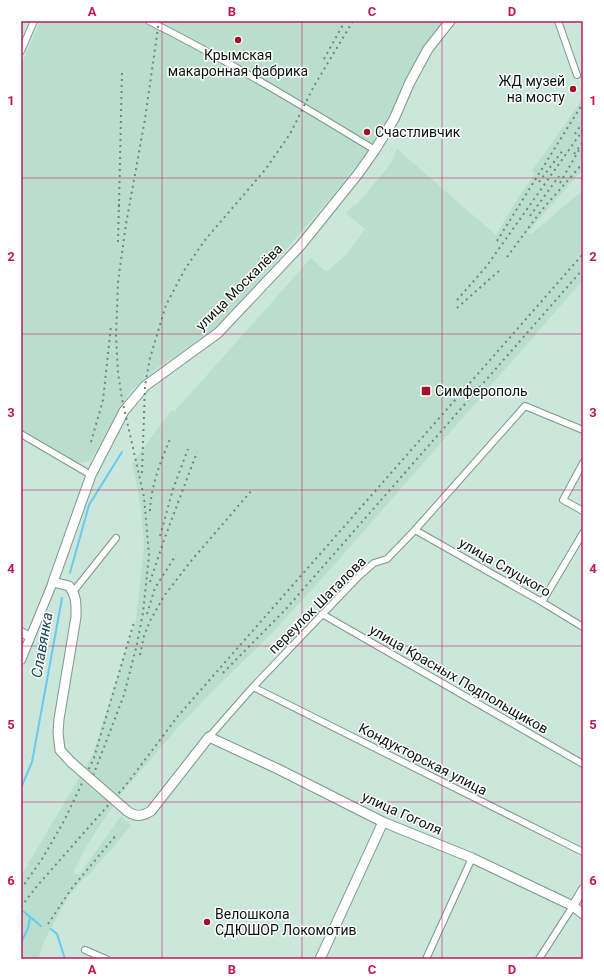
<svg xmlns="http://www.w3.org/2000/svg" width="604" height="980" viewBox="0 0 604 980" font-family="Roboto,sans-serif">
	<style>
		.built { fill: #badece }
		.lines { fill: none; stroke-linecap: round; stroke-linejoin: round }
		.stream { stroke: #67cbef; stroke-width: 2 }
		.minor-casing { stroke: #7d978b; stroke-width: 8 }
		.tertiary-casing { stroke: #7d978b; stroke-width: 10 }
		.secondary-casing { stroke: #7d978b; stroke-width: 11 }
		.minor { stroke: #fff; stroke-width: 6 }
		.tertiary { stroke: #fff; stroke-width: 8 }
		.secondary { stroke: #fff; stroke-width: 9 }
		.rail { stroke: #72857c; stroke-width: 2; stroke-dasharray: 2 4; stroke-linecap: butt }
		.secondary-bridge-casing { stroke: #7d978b; stroke-width: 11; stroke-linecap: butt }
		.secondary-bridge { stroke: #fff; stroke-width: 9 }
		.grid { fill: none; stroke: #c2185b; stroke-width: 1; stroke-opacity: 0.55 }
		.poi-dot { fill: #a8102a; stroke: #fff; stroke-width: 1.5 }
		.labels { text-anchor: middle; dominant-baseline: central; stroke-width: 3; stroke-linejoin: round; paint-order: stroke }
		.poi-label { font-size: 14px; fill: #0a140f; stroke: #fff; text-anchor: start }
		.street-label { font-size: 14px; fill: #0a140f; stroke: #fff }
		.water-label { font-size: 15px; font-style: italic; fill: #1c4857; stroke: #fff }
		.neatline { fill: none; stroke: #c2185b; stroke-width: 1.5 }
		.grid-label { font-size: 13px; text-anchor: middle; font-weight: bold; fill: #c2185b }
	</style>
	<rect width="100%" height="100%" fill="#cbe6da"/>
	<path class="built" d="M40 21H445L432 37 418 58 397 101 378 137 334 194 248 293 212 331 154 370 129 393 91 460 81 463 73 460 21 429V66Z
		M583 98V169L528 232 531 234 583 190V280L335 564 274 631 210 694 180 725 121 794 87 845 73 873 79 875 121 816 131 825 111 850 101 860 88 876 83 879 68 897 44 941 38 959H21V876L92 756 136 620 144 545 141 507 132 463 171 411H175L311 258 326 272 347 254 365 229 347 214V212L353 206 356 205 390 165 397 149 496 235 518 198 535 174 532 171Z"/>
	<g class="lines">
		<path class="stream" d="M70 573 89 505 122 452
			M21 788 32 762 62 598
			M23 911 41 926
			M51 929 57 934 65 959
			M21 943 28 928 30 917"/>
		<defs>
			<path id="minor" d="M149 21C227 60 301 105 375 150
				M558 21 577 75
				M21 51 34 21
				M21 434 91 475
				M583 463 563 500 583 511
				M415 530 542 602 583 627
				M73 592 116 538
				M542 602 583 533
				M322 614 583 764
				M253 687 583 852
				M209 737 253 687 359 576 374 563 387 559 415 530 525 406 583 430
				M85 950 106 959
				M426 959 472 858
				M539 959 573 906"/>
			<path id="tertiary" d="M21 632 30 637
				M21 660 53 582
				M573 906 583 889"/>
			<path id="secondary" d="M71 762 60 750 58 733 59 719 76 617C76 605 77 596 69 586L53 582 91 475 124 411 145 386 218 333 301 245 358 174 375 150 394 119 410 82 428 49 450 21
				M126 810C134 817 142 817 151 811L209 737 278 769 383 822 472 858 573 906 583 914
				M320 959 383 822"/>
		</defs>
		<use href="#minor" class="minor-casing"/>
		<use href="#tertiary" class="tertiary-casing"/>
		<use href="#secondary" class="secondary-casing"/>
		<use href="#minor" class="minor"/>
		<use href="#tertiary" class="tertiary"/>
		<use href="#secondary" class="secondary"/>
		<path class="rail" d="M324 59 345 21
			M575 134 583 122
			M574 154 583 142
			M539 182 563 150
			M560 183 579 150
			M119 207 122 71
			M530 216 559 176
			M497 241 583 103
			M118 242 119 202
			M507 257 541 211 583 163
			M457 300 486 267 583 130
			M457 308 500 270
			M91 442 103 400 111 326
			M142 473 145 386 150 358 166 305 185 269 205 240 265 170 290 134 314 86 353 21
			M150 511C151 486 160 463 170 439
			M160 536 173 489 188 449
			M150 582 164 540 197 452
			M147 614 155 588 176 555
			M140 655 144 636 150 621 164 596 191 561 252 490
			M223 673 285 610 583 269
			M91 781 124 695 137 644 143 613 149 555 144 497 122 399 118 373 116 336 118 282 126 224 145 119 159 21
			M21 889 42 859 64 821 94 758 134 622
			M21 907 37 886 126 785 178 716 583 254
			M48 924 72 888 117 834"/>
		<defs>
			<path id="secondary-bridge" d="M71 762 126 810"/>
		</defs>
		<use href="#secondary-bridge" class="secondary-bridge-casing"/>
		<use href="#secondary-bridge" class="secondary-bridge"/>
	</g>
	<path class="grid" d="M162 21V959M302 21V959M442 21V959M21 178H583M21 334H583M21 490H583M21 646H583M21 802H583"/>
	<g class="poi-dot">
		<circle cx="238" cy="40" r="4"/>
		<circle cx="573" cy="89" r="4"/>
		<circle cx="367" cy="132" r="4"/>
		<rect x="421" y="386" width="10" height="10" rx="2"/>
		<circle cx="207" cy="922" r="4"/>
	</g>
	<g class="labels">
		<g class="poi-label">
			<text x="238" y="55" text-anchor="middle">Крымская<tspan x="238" dy="16">макаронная фабрика</tspan></text>
			<text x="565" y="81" text-anchor="end">ЖД музей<tspan x="565" dy="16">на мосту</tspan></text>
			<text x="375" y="132">Счастливчик</text>
			<text x="435" y="391">Симферополь</text>
			<text x="215" y="914">Велошкола<tspan x="215" dy="16">СДЮШОР Локомотив</tspan></text>
		</g>
		<g class="street-label">
			<text transform="translate(239 287) rotate(-45)">улица Москалёва</text>
			<text transform="translate(505 567) rotate(30)">улица Слуцкого</text>
			<text transform="translate(317 605) rotate(-45)">переулок Шаталова</text>
			<text transform="translate(459 679) rotate(30)">улица Красных Подпольщиков</text>
			<text transform="translate(423 759) rotate(27)">Кондукторская улица</text>
			<text transform="translate(402 813) rotate(24)">улица Гоголя</text>
		</g>
		<g class="water-label">
			<text transform="translate(42 645) rotate(-80)">Славянка</text>
		</g>
	</g>
	<rect width="604" height="980" fill="none" stroke="#ffffff" stroke-width="44"/>
	<rect x="22" y="22" width="560" height="936" class="neatline"/>
	<g class="grid-label">
		<text x="92" y="16">A</text>
		<text x="232" y="16">B</text>
		<text x="372" y="16">C</text>
		<text x="512" y="16">D</text>
		<text x="11" y="105">1</text>
		<text x="593" y="105">1</text>
		<text x="11" y="261">2</text>
		<text x="593" y="261">2</text>
		<text x="11" y="417">3</text>
		<text x="593" y="417">3</text>
		<text x="11" y="573">4</text>
		<text x="593" y="573">4</text>
		<text x="11" y="729">5</text>
		<text x="593" y="729">5</text>
		<text x="11" y="885">6</text>
		<text x="593" y="885">6</text>
		<text x="92" y="974">A</text>
		<text x="232" y="974">B</text>
		<text x="372" y="974">C</text>
		<text x="512" y="974">D</text>
	</g>
</svg>
